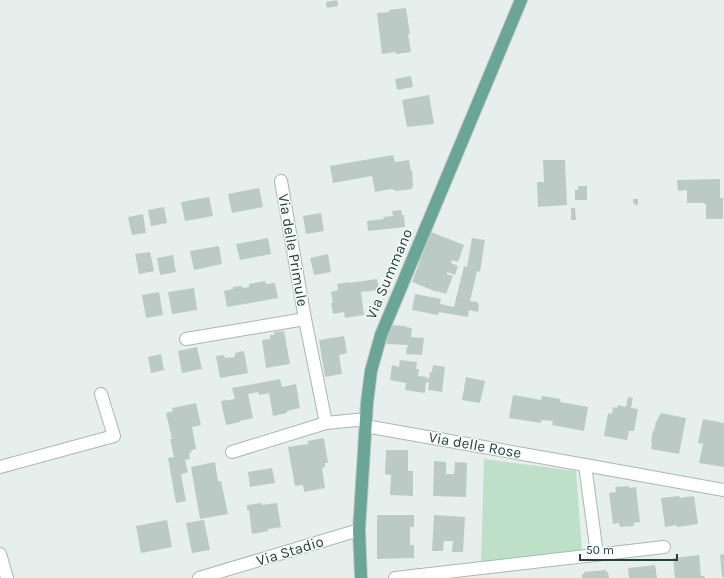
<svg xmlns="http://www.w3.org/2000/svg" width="724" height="578" viewBox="0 0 724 578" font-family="Karla,sans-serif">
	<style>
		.green { fill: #bfe0c8 }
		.building { fill: #bbcac4 }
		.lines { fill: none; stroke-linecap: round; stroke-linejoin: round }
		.minor-casing { stroke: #a8b8b2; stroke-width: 14 }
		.major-casing { stroke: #c2cac8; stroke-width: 14 }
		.minor { stroke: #fff; stroke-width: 12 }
		.major { stroke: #6aa596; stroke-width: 12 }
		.labels { text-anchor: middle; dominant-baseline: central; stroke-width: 3; stroke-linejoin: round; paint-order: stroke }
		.street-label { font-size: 15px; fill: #24423a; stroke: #f7fbf9 }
	</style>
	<rect width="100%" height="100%" fill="#e6efeb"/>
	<path class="green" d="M484 459 576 471 582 551 481 563Z"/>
	<path class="building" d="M337 0 338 6 327 8 326 2Z
		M406 8 410 34H408L411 52 396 54 395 52 382 54 377 13 389 12V10Z
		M411 76 413 87 397 90 395 79Z
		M429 95 434 124 407 127 402 100Z
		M393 155 395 162 409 160 411 171 412 170 413 186 411 189 397 191 391 189 375 192 372 176 333 183 330 166Z
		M543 160H565L567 205 538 207 537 182H544Z
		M720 179V198H723V219H706V204H704V203H687V190L678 191 677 180Z
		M578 186H587V200H575V190H578Z
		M259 188 263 207 232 213 228 194Z
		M209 197 213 216 185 221 181 202Z
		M633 199H638V206L633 203Z
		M164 207 167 223 151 226 148 210Z
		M571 208H575L576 220H571Z
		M401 210 402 215H404L405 227 368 231 367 221 384 219 383 217 393 216 392 211Z
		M321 213 324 231 306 234 303 216Z
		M143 214 146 233 132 235 128 217Z
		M431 232 464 245 458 262 452 260 451 263 458 266 455 275 447 272V274L453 276 446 294 437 291V292L412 282Z
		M268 238 271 254 240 260 236 244Z
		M472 238 485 240 480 272 477 271 470 301 478 302V304L479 305 478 312 469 310 468 317 439 312 438 315 412 310 415 294 441 299 440 304 454 307 464 266 467 267Z
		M219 246 222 264 194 270 190 251Z
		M150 252 154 271 139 274 135 254Z
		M328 254 331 272 314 275 310 258Z
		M173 255 176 272 160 275 157 258Z
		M377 279 379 290 361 292 364 315 345 318 344 312 333 314 331 303H333L331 292 338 290 337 284 349 282V283Z
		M265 281 266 284 275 283 278 298 227 307 224 291 233 289V287L242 286 243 288 249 287V284Z
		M194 288 197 310 172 314 168 292Z
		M159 292 163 315 146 318 142 295Z
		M388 325 406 326V327L412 328 411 337 424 338 422 355 406 354 407 347H408V345L386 344Z
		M284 331 290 364 266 368 262 340 270 339V335H274V332Z
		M344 336 347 353 339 355 342 374 325 377 319 340Z
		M197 347 202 369 182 373 178 351Z
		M244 351 248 373 220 378 216 356 224 355 225 358 235 357V353Z
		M161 354 164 370 151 373 148 357Z
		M400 360 417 362 416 369H419L418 376 427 377V378L429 379 430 372H432L433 365 445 367 442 392 428 390 429 383 426 382 425 393 405 390 406 383 390 380 392 365 399 367Z
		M466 377 485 381 480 403 462 400Z
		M280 379 282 387 296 384 300 408 287 411V413L273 416 269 393 259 395 258 392 248 394 253 418 240 421V422L226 425 221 401 235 399 232 388Z
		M513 395 541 400 542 396 561 399 560 402 588 407 584 431 552 425 553 421 541 420V423L509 418Z
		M628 397 633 398 631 408 638 409 634 431H629L627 440 604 436 608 413 612 414 613 407 617 408 618 405 626 407Z
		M196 403 201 425 192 427 196 449 191 450 192 452 189 453 190 459 185 460 188 472 181 474 186 501 176 503 168 458 174 457 170 439H172L166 413 173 411 172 408Z
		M661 413 686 418 679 454 651 449 652 442H651L653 430 654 431 656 422Z
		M703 419 724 423V467L699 463 703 444 698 443Z
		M324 438 328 463H325V467L322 468 325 488 304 492 303 485 295 486 288 447 308 444V441Z
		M386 450H408V471H413V496L390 495 391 475 385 474Z
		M434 461 446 462V474H454L455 462 467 463 466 497 433 496Z
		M215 462 218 481H221L228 514 200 519 191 467Z
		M272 468 275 483 250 487 248 472Z
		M629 486V488L636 487 640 522 633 523 634 526 620 527 619 523 613 524 609 493 616 492 615 487Z
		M679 496 680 498 694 496 698 524 677 527 676 525 665 527 661 498Z
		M262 503V505L277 503 281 527 268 529V531L252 534 249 510H247V505Z
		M377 515H414V527H410V545H414V558L377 559Z
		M434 515 465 517 463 552H452L453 541H444L443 551H432Z
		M167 520 172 547 141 553 136 526Z
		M204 520 210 550 192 553 186 523Z
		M724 554V577H722L720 555Z
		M699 555 701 576H704L705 578H675L673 558Z
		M655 565 657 578H629L628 568Z
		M606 570V572H608L609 578H582V574H584V572Z"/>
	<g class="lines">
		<defs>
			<path id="minor" d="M281 181 305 319
				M186 339 305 319 326 423 366 419
				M365 426 585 465 597 554
				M232 452 326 423
				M585 465 724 490
				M0 467 114 436 101 394
				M0 554 7 578
				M199 578 359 530
				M395 578 664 547"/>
			<path id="major" d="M361 578 359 530 367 403 371 371 381 335 521 0"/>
		</defs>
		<use href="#minor" class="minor-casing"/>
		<use href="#major" class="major-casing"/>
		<use href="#minor" class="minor"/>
		<use href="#major" class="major"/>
	</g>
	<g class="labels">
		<g class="street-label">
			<text transform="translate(293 250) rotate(80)">Via delle Primule</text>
			<text transform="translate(389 274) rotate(-67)">Via Summano</text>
			<text transform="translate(475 445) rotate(10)">Via delle Rose</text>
			<text transform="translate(290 551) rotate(-17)">Via Stadio</text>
		</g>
	</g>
	<path d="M580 554v6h97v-6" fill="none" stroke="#24423a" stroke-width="2"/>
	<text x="586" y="554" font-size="12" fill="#24423a" stroke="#f7fbf9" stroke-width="3" paint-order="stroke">50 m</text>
</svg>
